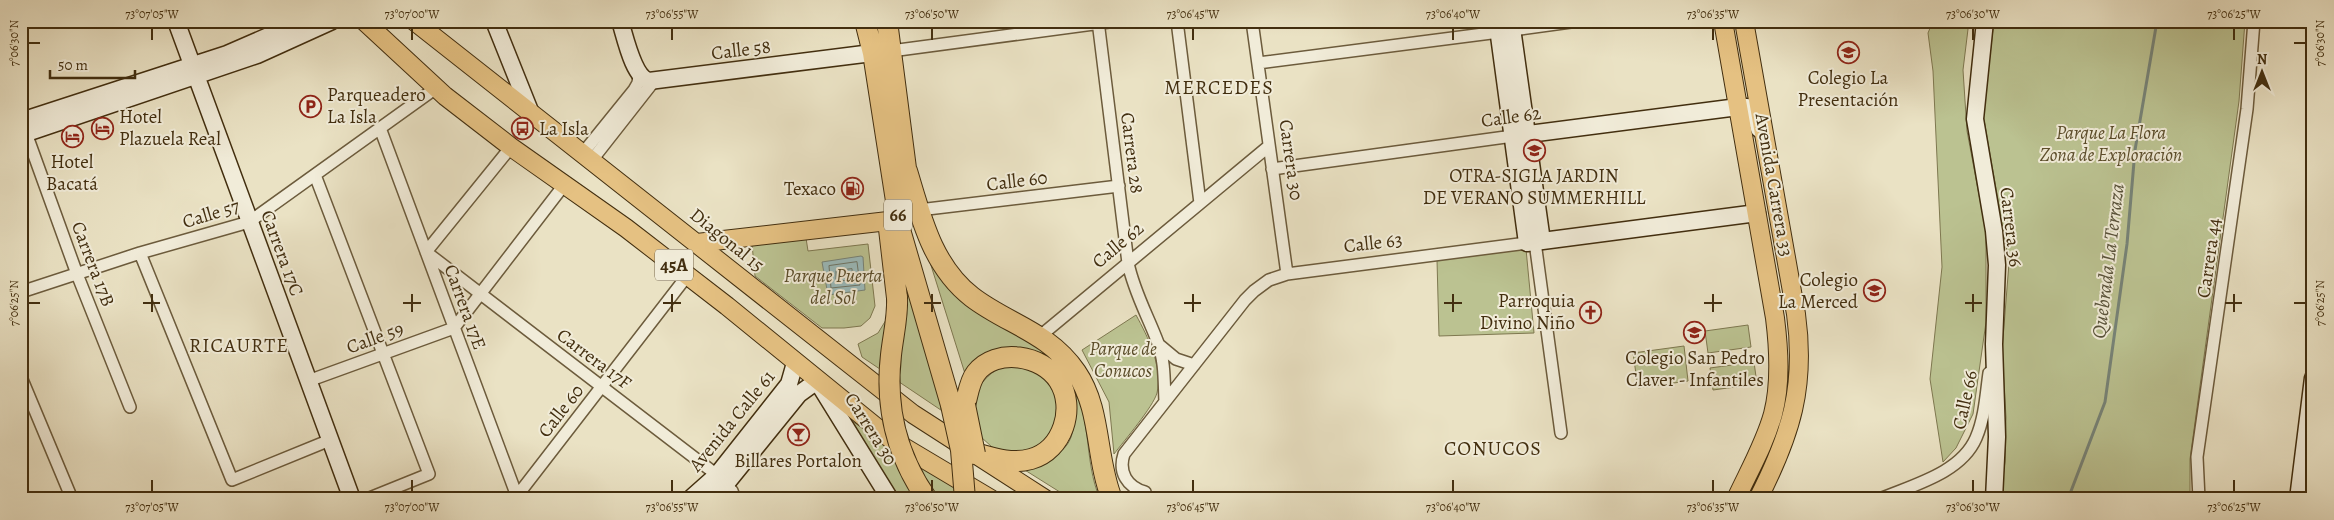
<svg xmlns="http://www.w3.org/2000/svg" width="2334" height="520" viewBox="0 0 2334 520" font-family="Alegreya,serif">
	<style>
		.green { fill: #bbc291; stroke: #7e7850 }
		.water { fill: #9bbcbd; stroke: #778377 }
		.lines { fill: none; stroke-linecap: round; stroke-linejoin: round }
		.shore { stroke: #6e7566; stroke-width: 1 }
		.stream { stroke: #778377; stroke-width: 3 }
		.street-casing { stroke: #6c5b3c; stroke-width: 14 }
		.secondary-casing { stroke: #422e0f; stroke-width: 19 }
		.primary-casing { stroke: #422e0f; stroke-width: 20 }
		.highway-casing { stroke: #422e0f; stroke-width: 22 }
		.street { stroke: #f1ecd9; stroke-width: 11 }
		.secondary { stroke: #f1ecd9; stroke-width: 16 }
		.primary { stroke: #e5c182; stroke-width: 18 }
		.highway { stroke: #e5c182; stroke-width: 20 }
		.highway-bridge-casing { stroke: #422e0f; stroke-width: 22; stroke-linecap: butt }
		.highway-bridge { stroke: #e5c182; stroke-width: 20 }
		.ticks { fill: none; stroke: #422e0f; stroke-width: 2 }
		.labels { text-anchor: middle; dominant-baseline: central; stroke-width: 4; stroke-linejoin: round; paint-order: stroke }
		.shield { fill: #f1ecd9; stroke: #76674c; stroke-width: 1 }
		.shield-label { font-size: 18px; font-weight: bold; fill: #422e0f }
		.street-label { font-size: 19px; fill: #422e0f; stroke: #f1ecd9 }
		.poi-label { font-size: 19px; fill: #422e0f; stroke: #f1ecd9 }
		.park-label { font-size: 19px; font-style: italic; fill: #5a4c29; stroke: #f1ecd9 }
		.neighbourhood-label { font-size: 20px; letter-spacing: 1px; fill: #422e0f; stroke: #f1ecd9 }
		.water-label { font-size: 20px; font-style: italic; fill: #58523a; stroke: #f1ecd9 }
		.neatline { fill: none; stroke: #422e0f; stroke-width: 2 }
		.ticks-label { font-size: 12px; text-anchor: middle; fill: #422e0f }
	</style>
	<rect width="100%" height="100%" fill="#eae2c4"/>
	<filter id="stains"><feTurbulence type="fractalNoise" baseFrequency=".004" numOctaves="4"/><feColorMatrix values="0 0 0 0 .2 0 0 0 0 .09 0 0 0 0 .02 0 0 0 .5 -.17"/></filter>
	<radialGradient id="worn" r=".72"><stop offset=".6" stop-color="#630" stop-opacity="0"/><stop offset="1" stop-color="#630" stop-opacity=".3"/></radialGradient>
	<path class="green" d="M1933 21H1969L1963 70 1967 131 1986 232V322L1973 414 1956 448 1943 462 1930 379 1942 267 1933 71 1928 33Z
		M1994 21H2245L2239 101 2190 459V499H2000L2005 462 2006 417 2002 351 2009 263 1983 114Z
		M806 238 808 251 868 244 875 306 870 318 861 326 844 328H822L755 276 752 244Z
		M1526 249 1534 333 1439 336 1437 260Z
		M929 259C939 273 948 290 961 301 995 330 1043 339 1069 378 1093 415 1083 460 1100 499H1071L1020 467C1049 458 1073 456 1074 420L1028 352C991 342 990 354 967 380Z
		M904 269 944 406 973 398C984 375 1002 359 1029 367 1032 368 1037 369 1040 371 1048 377 1054 388 1060 396L1057 430 1035 451 1006 453 992 447 981 437 862 357 858 344 878 333 886 320 903 322Z
		M1136 315C1148 337 1163 367 1157 393 1153 407 1124 441 1114 454L1109 402 1082 350Z
		M1748 325 1751 347 1708 353 1705 331Z
		M1684 346 1688 381 1638 388 1633 353Z
		M1754 362 1757 384 1713 390 1710 368Z
		M852 421 918 466 977 499H899Z"/>
	<path class="water" d="M861 256 863 257 865 290 828 295 822 262Z"/>
	<g class="lines">
		<path class="shore" d="M857 262 860 285 831 288 829 266Z
			M852 269 853 280 836 281V271Z"/>
		<path class="stream" d="M2068 499 2105 402 2127 244 2135 150 2157 21"/>
		<defs>
			<path id="street" d="M1098 21 1128 263C1134 292 1148 316 1158 343 1165 361 1164 382 1165 401
				M1177 21 1200 203
				M1252 21 1287 274
				M1513 30 1578 21
				M891 51 1116 21
				M1258 63 1499 32
				M380 128 518 499
				M26 133 77 274 130 407
				M511 147 426 252 717 475 732 491 735 499
				M583 153 634 90 638 83 639 75
				M592 160 654 81
				M1272 169 1513 136
				M315 175 429 474 367 499
				M919 210 1119 186
				M1535 242 1561 433
				M140 253 232 480 330 440
				M21 292 140 253 249 222 436 88
				M1039 337 1269 146
				M1158 344 1176 359 1194 365
				M21 377 72 499
				M308 381 454 328 564 185
				M1145 492C1127 487 1118 472 1124 454L1245 300 1254 291 1269 280 1287 274 1527 243
				M513 498 517 496 687 276
				M1880 499C1913 485 1961 473 1976 438 1985 417 1986 394 1989 373
				M2199 499 2197 457 2247 109 2254 21
				M2312 499 2313 498"/>
			<path id="secondary" d="M176 21 352 499
				M494 21 530 111
				M620 21C625 36 633 77 649 81L864 54
				M1497 21 1527 243 1757 213
				M1511 21 1542 241
				M1985 21 1975 119 1994 231 1997 265 1994 344 1997 437 1994 499
				M21 121 227 54 303 21
				M21 135 257 55 332 21
				M1513 136 1738 107H1747L1754 112 1759 129
				M690 499 717 475 789 384 795 363
				M710 499 726 484 799 394 817 381 890 499
				M2298 499 2313 378"/>
			<path id="primary" d="M364 21 445 96 511 147 626 228 727 306 892 440 991 499
				M414 21 913 414 1045 499
				M1723 21 1775 318C1779 350 1781 383 1773 414 1765 443 1749 471 1736 499
				M1744 21 1796 314C1806 387 1791 434 1758 499
				M697 243 888 221"/>
			<path id="highway" d="M865 21 873 53 901 233 951 405
				M887 21 908 184
				M907 171C921 217 932 266 972 297 1007 324 1049 332 1076 372 1102 410 1095 457 1112 499
				M889 229 897 298
				M965 405C968 395 969 382 976 373 996 347 1043 355 1059 381 1076 408 1063 450 1031 459 1011 465 990 457 971 452"/>
		</defs>
		<use href="#street" class="street-casing"/>
		<use href="#secondary" class="secondary-casing"/>
		<use href="#primary" class="primary-casing"/>
		<use href="#highway" class="highway-casing"/>
		<use href="#street" class="street"/>
		<use href="#secondary" class="secondary"/>
		<use href="#primary" class="primary"/>
		<use href="#highway" class="highway"/>
		<defs>
			<path id="highway-bridge" d="M897 298C898 317 893 336 891 355 885 407 897 456 927 499
				M951 405 961 450 965 499
				M965 405 975 454"/>
		</defs>
		<use href="#highway-bridge" class="highway-bridge-casing"/>
		<use href="#highway-bridge" class="highway-bridge"/>
	</g>
	<path class="ticks" d="M152 28V40M412 28V40M672 28V40M932 28V40M1193 28V40M1453 28V40M1713 28V40M1973 28V40M2234 28V40M28 43H40M2294 43H2306M152 294V312M412 294V312M672 294V312M932 294V312M1193 294V312M1453 294V312M1713 294V312M1973 294V312M2234 294V312M28 303H40M143 303H160M403 303H421M663 303H681M924 303H941M1184 303H1201M1444 303H1462M1704 303H1722M1965 303H1982M2225 303H2242M2294 303H2306M152 480V492M412 480V492M672 480V492M932 480V492M1193 480V492M1453 480V492M1713 480V492M1973 480V492M2234 480V492"/>
	<defs>
		<symbol id="school-ring" viewBox="-11 -11 22 22"><circle r="9.5" fill="#f1ecd9" stroke="#8f2418" stroke-width="1.5"/><path d="M0-5L7-2L0 1L-7-2ZM-4 1L0 2.5L4 1V4Q0 6-4 4Z" fill="#8f2418"/></symbol>
		<symbol id="parking-ring" viewBox="-11 -11 22 22"><circle r="9.5" fill="#f1ecd9" stroke="#8f2418" stroke-width="1.5"/><path d="M-3.5-5.5H1a3.5 3.5 0 0 1 0 7H-1V5.5H-3.5ZM-1-3.4V-.6H.8a1.4 1.4 0 0 0 0-2.8Z" fill="#8f2418"/></symbol>
		<symbol id="hotel-ring" viewBox="-11 -11 22 22"><circle r="9.5" fill="#f1ecd9" stroke="#8f2418" stroke-width="1.5"/><path d="M-6-4.5h1.5V1H6V5H4.5V3h-9V5H-6ZM-4 0a1.8 1.8 0 1 1 3.6 0ZM.5 0V-2.5h3Q6-2.5 6 0Z" fill="#8f2418"/></symbol>
		<symbol id="bus-ring" viewBox="-11 -11 22 22"><circle r="9.5" fill="#f1ecd9" stroke="#8f2418" stroke-width="1.5"/><path d="M-5-6H5V4H4V6H2V4H-2V6H-4V4H-5ZM-3.5-4V0h7V-4ZM-3.5 1.2v1.5H-2V1.2ZM2 1.2v1.5H3.5V1.2Z" fill="#8f2418"/></symbol>
		<symbol id="fuel-ring" viewBox="-11 -11 22 22"><circle r="9.5" fill="#f1ecd9" stroke="#8f2418" stroke-width="1.5"/><path d="M-5.5-6h7V0h2V4h1.3V-2.5L3-4.5l.8-.8L6-3V5H2.5V1h-1V6h-7ZM-4.2-4.7v3.2H.2V-4.7Z" fill="#8f2418"/></symbol>
		<symbol id="church-ring" viewBox="-11 -11 22 22"><circle r="9.5" fill="#f1ecd9" stroke="#8f2418" stroke-width="1.5"/><path d="M-1.2-6h2.4v3.5h3.3v2.4h-3.3V6h-2.4V-.1h-3.3v-2.4h3.3Z" fill="#8f2418"/></symbol>
		<symbol id="bar-ring" viewBox="-11 -11 22 22"><circle r="9.5" fill="#f1ecd9" stroke="#8f2418" stroke-width="1.5"/><path d="M-6-5H6L.8 .8V4.5H3.5V6h-7V4.5H-.8V.8Z" fill="#8f2418"/></symbol>
	</defs>
	<g fill-rule="evenodd">
		<use href="#school-ring" x="1836" y="40" width="25" height="25"/>
		<use href="#parking-ring" x="298" y="94" width="25" height="25"/>
		<use href="#hotel-ring" x="90" y="116" width="25" height="25"/>
		<use href="#bus-ring" x="510" y="116" width="25" height="25"/>
		<use href="#hotel-ring" x="60" y="124" width="25" height="25"/>
		<use href="#school-ring" x="1522" y="138" width="25" height="25"/>
		<use href="#fuel-ring" x="840" y="176" width="25" height="25"/>
		<use href="#school-ring" x="1862" y="278" width="25" height="25"/>
		<use href="#church-ring" x="1578" y="300" width="25" height="25"/>
		<use href="#school-ring" x="1682" y="320" width="25" height="25"/>
		<use href="#bar-ring" x="786" y="422" width="25" height="25"/>
	</g>
	<g class="labels">
		<g class="shield">
			<rect x="884" y="199.5" width="28" height="31" rx="4"/>
			<rect x="655" y="249.5" width="38" height="31" rx="4"/>
		</g>
		<g class="shield-label">
			<text x="898" y="215">66</text>
			<text x="674" y="265">45A</text>
		</g>
		<g class="street-label">
			<text transform="translate(741 50) rotate(-7)">Calle 58</text>
			<text transform="translate(1511 117) rotate(-8)">Calle 62</text>
			<text transform="translate(1132 153) rotate(83)">Carrera 28</text>
			<text transform="translate(1291 160) rotate(82)">Carrera 30</text>
			<text transform="translate(1017 181) rotate(-7)">Calle 60</text>
			<text transform="translate(1774 185) rotate(80)">Avenida Carrera 33</text>
			<text transform="translate(211 214) rotate(-17)">Calle 57</text>
			<text transform="translate(2011 227) rotate(83)">Carrera 36</text>
			<text transform="translate(727 240) rotate(39)">Diagonal 15</text>
			<text transform="translate(1373 243) rotate(-7)">Calle 63</text>
			<text transform="translate(1118 245) rotate(-40)">Calle 62</text>
			<text transform="translate(282 253) rotate(70)">Carrera 17C</text>
			<text transform="translate(2209 258) rotate(-82)">Carrera 44</text>
			<text transform="translate(93 264) rotate(69)">Carrera 17B</text>
			<text transform="translate(465 307) rotate(70)">Carrera 17E</text>
			<text transform="translate(375 338) rotate(-20)">Calle 59</text>
			<text transform="translate(594 359) rotate(37)">Carrera 17F</text>
			<text transform="translate(1965 400) rotate(-78)">Calle 66</text>
			<text transform="translate(561 411) rotate(-52)">Calle 60</text>
			<text transform="translate(732 421) rotate(-51)">Avenida Calle 61</text>
			<text transform="translate(871 429) rotate(58)">Carrera 30</text>
		</g>
		<g class="poi-label">
			<text x="1848" y="78">Colegio La<tspan x="1848" dy="22">Presentación</tspan></text>
			<text x="327" y="95" text-anchor="start">Parqueadero<tspan x="327" dy="22">La Isla</tspan></text>
			<text x="119" y="117" text-anchor="start">Hotel<tspan x="119" dy="22">Plazuela Real</tspan></text>
			<text x="539" y="129" text-anchor="start">La Isla</text>
			<text x="72" y="162">Hotel<tspan x="72" dy="22">Bacatá</tspan></text>
			<text x="1534" y="176">OTRA-SIGLA JARDIN<tspan x="1534" dy="22">DE VERANO SUMMERHILL</tspan></text>
			<text x="836" y="189" text-anchor="end">Texaco</text>
			<text x="1858" y="280" text-anchor="end">Colegio<tspan x="1858" dy="22">La Merced</tspan></text>
			<text x="1575" y="301" text-anchor="end">Parroquia<tspan x="1575" dy="22">Divino Niño</tspan></text>
			<text x="1695" y="358">Colegio San Pedro<tspan x="1695" dy="22">Claver - Infantiles</tspan></text>
			<text x="798" y="461">Billares Portalon</text>
		</g>
		<g class="park-label">
			<text x="2111" y="133">Parque La Flora<tspan x="2111" dy="22">Zona de Exploración</tspan></text>
			<text x="833" y="276">Parque Puerta<tspan x="833" dy="22">del Sol</tspan></text>
			<text x="1123" y="349">Parque de<tspan x="1123" dy="22">Conucos</tspan></text>
		</g>
		<g class="neighbourhood-label">
			<text x="1219" y="87">MERCEDES</text>
			<text x="239" y="345">RICAURTE</text>
			<text x="1493" y="448">CONUCOS</text>
		</g>
		<g class="water-label">
			<text transform="translate(2108 261) rotate(-83)">Quebrada La Terraza</text>
		</g>
	</g>
	<rect width="2334" height="520" fill="none" stroke="#eae2c4" stroke-width="55"/>
	<g transform="translate(2262 72)" stroke="#f1ecd9" stroke-width="4" paint-order="stroke">
	<path d="M0-4L9 19L0 12L-9 19Z" fill="#422e0f"/>
	<text y="-8" font-size="14" font-weight="bold" text-anchor="middle" fill="#422e0f">N</text>
	</g>
	<path d="M50 70v8h85v-8" fill="none" stroke="#422e0f" stroke-width="2.5"/>
	<text x="58" y="70" font-size="15" fill="#422e0f" stroke="#f1ecd9" stroke-width="4" paint-order="stroke">50 m</text>
	<rect x="28" y="28" width="2278" height="464" class="neatline"/>
	<g class="ticks-label">
		<text x="152" y="18">73°07'05"W</text>
		<text x="412" y="18">73°07'00"W</text>
		<text x="672" y="18">73°06'55"W</text>
		<text x="932" y="18">73°06'50"W</text>
		<text x="1193" y="18">73°06'45"W</text>
		<text x="1453" y="18">73°06'40"W</text>
		<text x="1713" y="18">73°06'35"W</text>
		<text x="1973" y="18">73°06'30"W</text>
		<text x="2234" y="18">73°06'25"W</text>
		<text transform="translate(14 43) rotate(-90)" y="4">7°06'30"N</text>
		<text transform="translate(2320 43) rotate(-90)" y="4">7°06'30"N</text>
		<text transform="translate(14 303) rotate(-90)" y="4">7°06'25"N</text>
		<text transform="translate(2320 303) rotate(-90)" y="4">7°06'25"N</text>
		<text x="152" y="511">73°07'05"W</text>
		<text x="412" y="511">73°07'00"W</text>
		<text x="672" y="511">73°06'55"W</text>
		<text x="932" y="511">73°06'50"W</text>
		<text x="1193" y="511">73°06'45"W</text>
		<text x="1453" y="511">73°06'40"W</text>
		<text x="1713" y="511">73°06'35"W</text>
		<text x="1973" y="511">73°06'30"W</text>
		<text x="2234" y="511">73°06'25"W</text>
	</g>
	<rect width="100%" height="100%" filter="url(#stains)"/>
	<rect width="100%" height="100%" fill="url(#worn)"/>
</svg>
